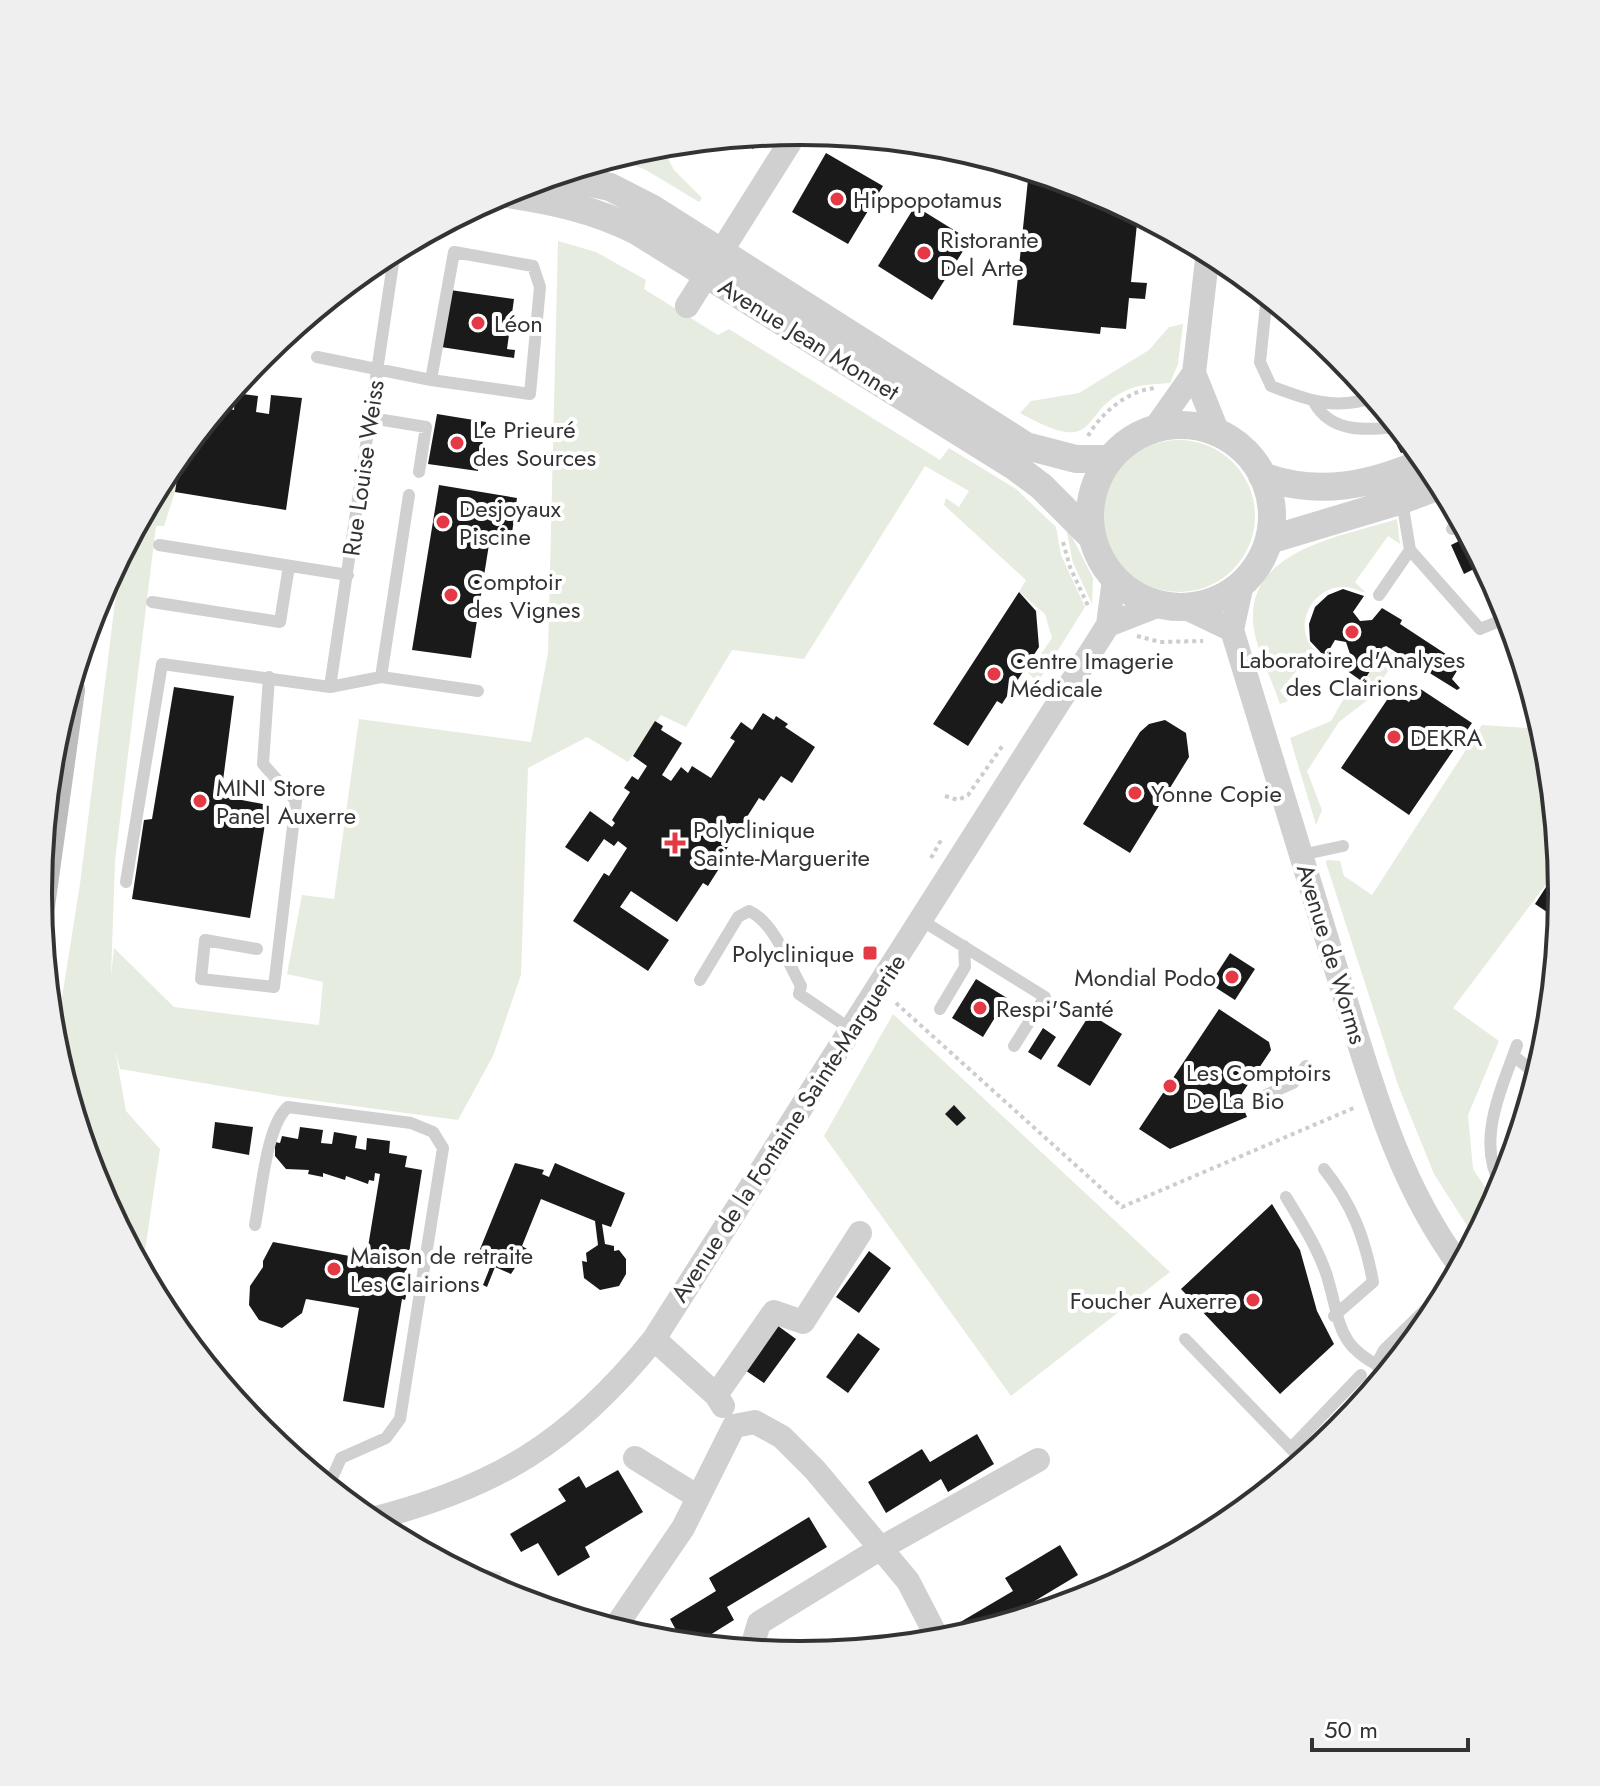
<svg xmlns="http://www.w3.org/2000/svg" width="1600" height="1786" viewBox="0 0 1600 1786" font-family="Jost,sans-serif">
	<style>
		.green { fill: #e6ecdf }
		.building { fill: #1a1a1a }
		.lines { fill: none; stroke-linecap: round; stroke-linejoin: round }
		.path { stroke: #cdcdcd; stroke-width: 4; stroke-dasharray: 4 4; stroke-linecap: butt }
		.service { stroke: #d0d0d0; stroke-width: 12 }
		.minor { stroke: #d0d0d0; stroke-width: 24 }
		.tertiary { stroke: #d0d0d0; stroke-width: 28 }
		.secondary { stroke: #bdbdbd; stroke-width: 32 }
		.poi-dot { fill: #e63946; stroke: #fff; stroke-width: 3 }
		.labels { text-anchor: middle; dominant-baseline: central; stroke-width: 8; stroke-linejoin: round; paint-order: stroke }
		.poi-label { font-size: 24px; fill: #333; stroke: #fff; text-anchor: start }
		.street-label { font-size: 24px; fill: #333; stroke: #fff }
		.rim { fill: none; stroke: #333; stroke-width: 4 }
	</style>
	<rect width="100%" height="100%" fill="#fff"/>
	<path class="green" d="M661 145 674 170 702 198 699 202 646 170 614 157Z
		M558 241 596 252 646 280 644 289 718 335 729 329 940 460 949 448 1016 489 1056 527 1061 555 1085 607 1038 682 1028 673 1052 638 1045 614 1019 592 1026 580 944 505 946 498 959 507 969 491 925 466 804 659 732 650 686 727 661 715 628 762 587 737 528 768 521 975 493 1056 458 1120 280 1096 120 1069 115 1050 126 1111 160 1149 142 1271 96 1184 54 1048 80 884 121 554 167 469 180 453 175 492 164 526H156L115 861 111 976 114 948 174 1007 319 1025 323 982 287 974 302 895 334 899 359 719 531 742 548 653Z
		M1183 324 1178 364 1170 383C1158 384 1143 384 1132 388 1075 409 1105 460 1020 413L1031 401 1079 393 1149 350 1169 327Z
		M1103 516a76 76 0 1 1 152 0a76 76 0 1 1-152 0Z
		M1397 519 1400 544 1388 536 1355 582 1366 593C1359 591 1349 586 1341 587 1310 589 1293 628 1314 650L1280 691 1288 701 1280 704C1272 679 1255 648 1253 622 1248 548 1346 536 1397 519Z
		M1065 523 1093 578 1092 604 1073 563Z
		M1384 648 1398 656 1370 698 1339 722 1307 771 1322 810 1316 825 1290 738 1331 721 1354 681H1363Z
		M1482 725 1543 729 1547 745 1559 867 1453 1008 1499 1041 1468 1115 1473 1169 1495 1202 1475 1238 1434 1174 1398 1085 1326 863 1327 860 1340 861 1344 876 1372 895Z
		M893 1014 1170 1272 1011 1396 824 1136Z
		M448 1565 501 1572 498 1592Z"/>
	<path class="building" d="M761 135 753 149 735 137Z
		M826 153 883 186 848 244 792 212Z
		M1029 170 1092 189 1138 214 1131 282 1147 283 1145 299 1129 298 1126 329 1101 327 1100 334 1013 325Z
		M915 206 970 240 932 300 878 266Z
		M450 290 514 299 507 349 515 350 514 358 441 347Z
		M235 393 258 396 256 412 269 414 271 395 302 398 286 510 175 492 181 452 221 403V406L234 410Z
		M437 414 486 422 478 471 428 464Z
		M1410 441 1414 447 1401 453 1397 446Z
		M439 485 517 498 511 540 490 538 471 658 412 650Z
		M1469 536 1484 564 1464 574 1451 545Z
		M1343 589 1364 596 1353 612 1360 621 1372 620 1382 608 1402 620 1400 624 1461 664 1452 679 1460 688 1457 690 1386 646 1363 682 1343 668 1350 654 1346 642 1335 640 1325 657 1310 641 1309 624 1315 607 1328 595Z
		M1019 592 1036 611 1039 647 1002 704 997 701 968 746 933 724Z
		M174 687 234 696 221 796 268 805 250 918 132 899 144 820 152 819Z
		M1419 688 1472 723 1409 815 1341 768 1393 691 1409 702Z
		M763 713 774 720 776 716 788 724 785 727 815 747 792 783 781 776 764 801 759 798 717 864 720 867 708 886 703 883 677 922 631 891 620 907 669 940 648 971 573 921 604 873 609 876 627 848 618 841 614 846 604 839 588 862 565 847 590 811 612 827 615 823 612 820 630 792 624 788 632 776 638 780 647 766 633 756 655 721 663 726 661 730 682 743 662 775 671 781 681 767 688 773 692 766 711 778 735 741 730 738 741 722 752 730Z
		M1165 720 1186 733 1189 757 1130 853 1083 824 1140 732 1149 724Z
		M1559 867 1562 893 1559 920 1535 904Z
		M1230 953 1255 969 1235 1000 1210 984Z
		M976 979 1007 998 983 1037 952 1018Z
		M1219 1009 1269 1042 1271 1050 1239 1098 1247 1117 1170 1149 1139 1129Z
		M1090 1014 1122 1034 1090 1086 1057 1066Z
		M1043 1028 1056 1037 1041 1060 1028 1052Z
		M954 1105 966 1118 957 1126 945 1114Z
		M215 1122 253 1127 249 1155 212 1148Z
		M300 1127 323 1130 321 1143 332 1144 334 1132 357 1136 355 1148 366 1150 367 1138 390 1141 389 1153 407 1156 405 1167 422 1170 403 1292H407L405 1300 402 1299 384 1408 343 1401 359 1308 306 1299 302 1313 282 1328 259 1320 249 1305 250 1286 263 1267V1261L273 1242 366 1259 380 1174 375 1173 374 1181 369 1180 368 1184 346 1176 345 1180 323 1173V1177L308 1174 309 1170 286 1169 275 1156V1142L280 1143 282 1136 298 1139Z
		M515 1163 544 1170 542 1174 549 1177 555 1163 625 1193 611 1227 602 1224 605 1244 614 1246V1251L619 1250 626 1259V1274L619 1286 600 1290 584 1278 582 1261 587 1262 586 1253 598 1245 595 1221 541 1199 522 1246 527 1249 511 1274 495 1267 487 1287 483 1285 491 1265 476 1259Z
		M1272 1204 1300 1250 1317 1311 1334 1344 1280 1394 1181 1289Z
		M869 1251 891 1268 859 1313 836 1297Z
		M774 1323 796 1339 764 1383 742 1368Z
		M858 1333 880 1349 848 1393 826 1377Z
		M977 1434 994 1464 948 1492 941 1479 886 1513 868 1482 922 1449 930 1462Z
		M1287 1461 1294 1469 1283 1478 1276 1471Z
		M618 1470 643 1512 585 1547 590 1557 558 1576 538 1543 521 1552 510 1534 566 1501 558 1489 579 1476 586 1488Z
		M809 1517 827 1547 727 1607 734 1620 694 1645 662 1641 677 1632 670 1619 716 1591 709 1578Z
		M1060 1545 1078 1575 1023 1608 1028 1616 965 1635 957 1624 1013 1591 1005 1578Z"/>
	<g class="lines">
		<path class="path" d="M1088 436C1101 413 1129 389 1157 388
			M1063 542 1070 567 1089 608
			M1137 636 1160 642 1203 641
			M945 796 958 800 968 795 1003 745
			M931 858 940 842 944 845
			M896 1003 1122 1207 1356 1107"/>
		<path class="service" d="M1267 295 1260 362 1271 386C1307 400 1336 411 1374 397
			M317 357 431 380 530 394 540 287 533 266 454 252 431 380
			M1377 400 1392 428
			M1315 404C1333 434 1369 430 1399 427
			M371 418 426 427 419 472
			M1452 529 1462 523
			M159 545 348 575
			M1410 550 1480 629 1509 617
			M1379 595 1410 550 1402 501
			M152 602 280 622 289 566
			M381 677 409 495
			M330 687 395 250
			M1301 855 1343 846
			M126 882 162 664 330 687 381 677 478 691
			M921 920 1045 997 1014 1046
			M257 949 205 940 201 979 274 987 296 801 263 764 269 677
			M700 980 738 917 749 911C774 922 788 963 801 986L799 994 852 1030
			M940 1009 965 967 964 946
			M1514 1056 1537 1075
			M1257 1099 1293 1083 1306 1066
			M1324 1169C1352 1204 1365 1238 1373 1282L1334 1316
			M1502 1188C1475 1142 1501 1091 1517 1045
			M1286 1197C1301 1222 1318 1248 1327 1276 1342 1326 1335 1346 1389 1371
			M255 1225C261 1196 266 1125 288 1107L411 1123 433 1132 443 1148 400 1419 386 1438 341 1458 328 1487
			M1185 1339 1303 1461
			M1376 1365 1384 1350 1429 1306
			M1291 1448 1361 1375"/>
		<path class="minor" d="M687 306 797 131
			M1194 373 1218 433
			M1156 427 1194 373 1208 251
			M1242 584 1232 630C1267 744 1302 858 1337 972 1369 1074 1395 1179 1460 1266
			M1186 608 1232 630
			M1108 625 1159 605
			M654 1339 716 1395 723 1406
			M716 1395 774 1312 803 1322 860 1233
			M635 1458 698 1497
			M368 1520C496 1488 571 1442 654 1339L1108 625 1114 579
			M614 1629 683 1528 734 1426 755 1422 782 1437 815 1470 908 1581 939 1641
			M746 1650 752 1647 759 1623 881 1548 1038 1460"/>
		<path class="tertiary" d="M555 175 610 187 653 209 1026 446 1076 459H1110
			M501 193C549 200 594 209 637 231L1014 466 1041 486 1091 536
			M1090 516a91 91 0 1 1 182 0a91 91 0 1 1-182 0Z
			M1262 476C1319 497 1372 485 1426 461
			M1269 540 1402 500 1442 485"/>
		<path class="secondary" d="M39 906 69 690"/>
	</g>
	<g class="poi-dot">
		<circle cx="837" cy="199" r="8"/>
		<circle cx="924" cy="253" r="8"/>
		<circle cx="478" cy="323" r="8"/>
		<circle cx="457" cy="443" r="8"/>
		<circle cx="443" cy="522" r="8"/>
		<circle cx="451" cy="595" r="8"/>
		<circle cx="1352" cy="632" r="8"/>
		<circle cx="994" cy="674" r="8"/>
		<circle cx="1394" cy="737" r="8"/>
		<circle cx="1135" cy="793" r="8"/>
		<circle cx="200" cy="801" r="8"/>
		<path d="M671 831h8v8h8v8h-8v8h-8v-8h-8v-8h8z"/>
		<rect x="862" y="945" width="16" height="16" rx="4"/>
		<circle cx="1232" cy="977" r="8"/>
		<circle cx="980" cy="1008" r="8"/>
		<circle cx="1170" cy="1086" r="8"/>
		<circle cx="334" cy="1269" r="8"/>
		<circle cx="1253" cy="1300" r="8"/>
	</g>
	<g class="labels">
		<g class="poi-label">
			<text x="853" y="199">Hippopotamus</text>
			<text x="940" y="239">Ristorante<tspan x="940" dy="28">Del Arte</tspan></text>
			<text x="494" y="323">Léon</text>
			<text x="473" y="429">Le Prieuré<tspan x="473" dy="28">des Sources</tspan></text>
			<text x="459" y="508">Desjoyaux<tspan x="459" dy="28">Piscine</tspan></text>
			<text x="467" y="581">Comptoir<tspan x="467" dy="28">des Vignes</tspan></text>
			<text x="1352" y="659" text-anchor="middle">Laboratoire d'Analyses<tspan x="1352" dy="28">des Clairions</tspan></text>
			<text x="1010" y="660">Centre Imagerie<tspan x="1010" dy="28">Médicale</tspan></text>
			<text x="1410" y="737">DEKRA</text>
			<text x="216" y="787">MINI Store<tspan x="216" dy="28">Panel Auxerre</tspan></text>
			<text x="1151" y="793">Yonne Copie</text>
			<text x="693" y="829">Polyclinique<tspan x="693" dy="28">Sainte-Marguerite</tspan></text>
			<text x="854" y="953" text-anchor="end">Polyclinique</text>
			<text x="1216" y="977" text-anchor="end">Mondial Podo</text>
			<text x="996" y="1008">Respi'Santé</text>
			<text x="1186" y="1072">Les Comptoirs<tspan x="1186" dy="28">De La Bio</tspan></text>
			<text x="350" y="1255">Maison de retraite<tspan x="350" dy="28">Les Clairions</tspan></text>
			<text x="1237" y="1300" text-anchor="end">Foucher Auxerre</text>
		</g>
		<g class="street-label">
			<text transform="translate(809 339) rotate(32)">Avenue Jean Monnet</text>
			<text transform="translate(363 468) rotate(-82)">Rue Louise Weiss</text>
			<text transform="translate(1332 954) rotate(73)">Avenue de Worms</text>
			<text transform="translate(788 1128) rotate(-57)">Avenue de la Fontaine Sainte-Marguerite</text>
		</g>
	</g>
	<path d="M0 0H1600V1786H0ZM52 893a748 748 0 1 1 1496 0a748 748 0 1 1-1496 0Z" fill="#efefef" fill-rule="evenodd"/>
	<path class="rim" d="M52 893a748 748 0 1 1 1496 0a748 748 0 1 1-1496 0Z"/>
	<path d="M1312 1738v12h156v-12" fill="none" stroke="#333333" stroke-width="4"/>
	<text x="1324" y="1738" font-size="24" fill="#333333" stroke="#ffffff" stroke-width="6" paint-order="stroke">50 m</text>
</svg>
